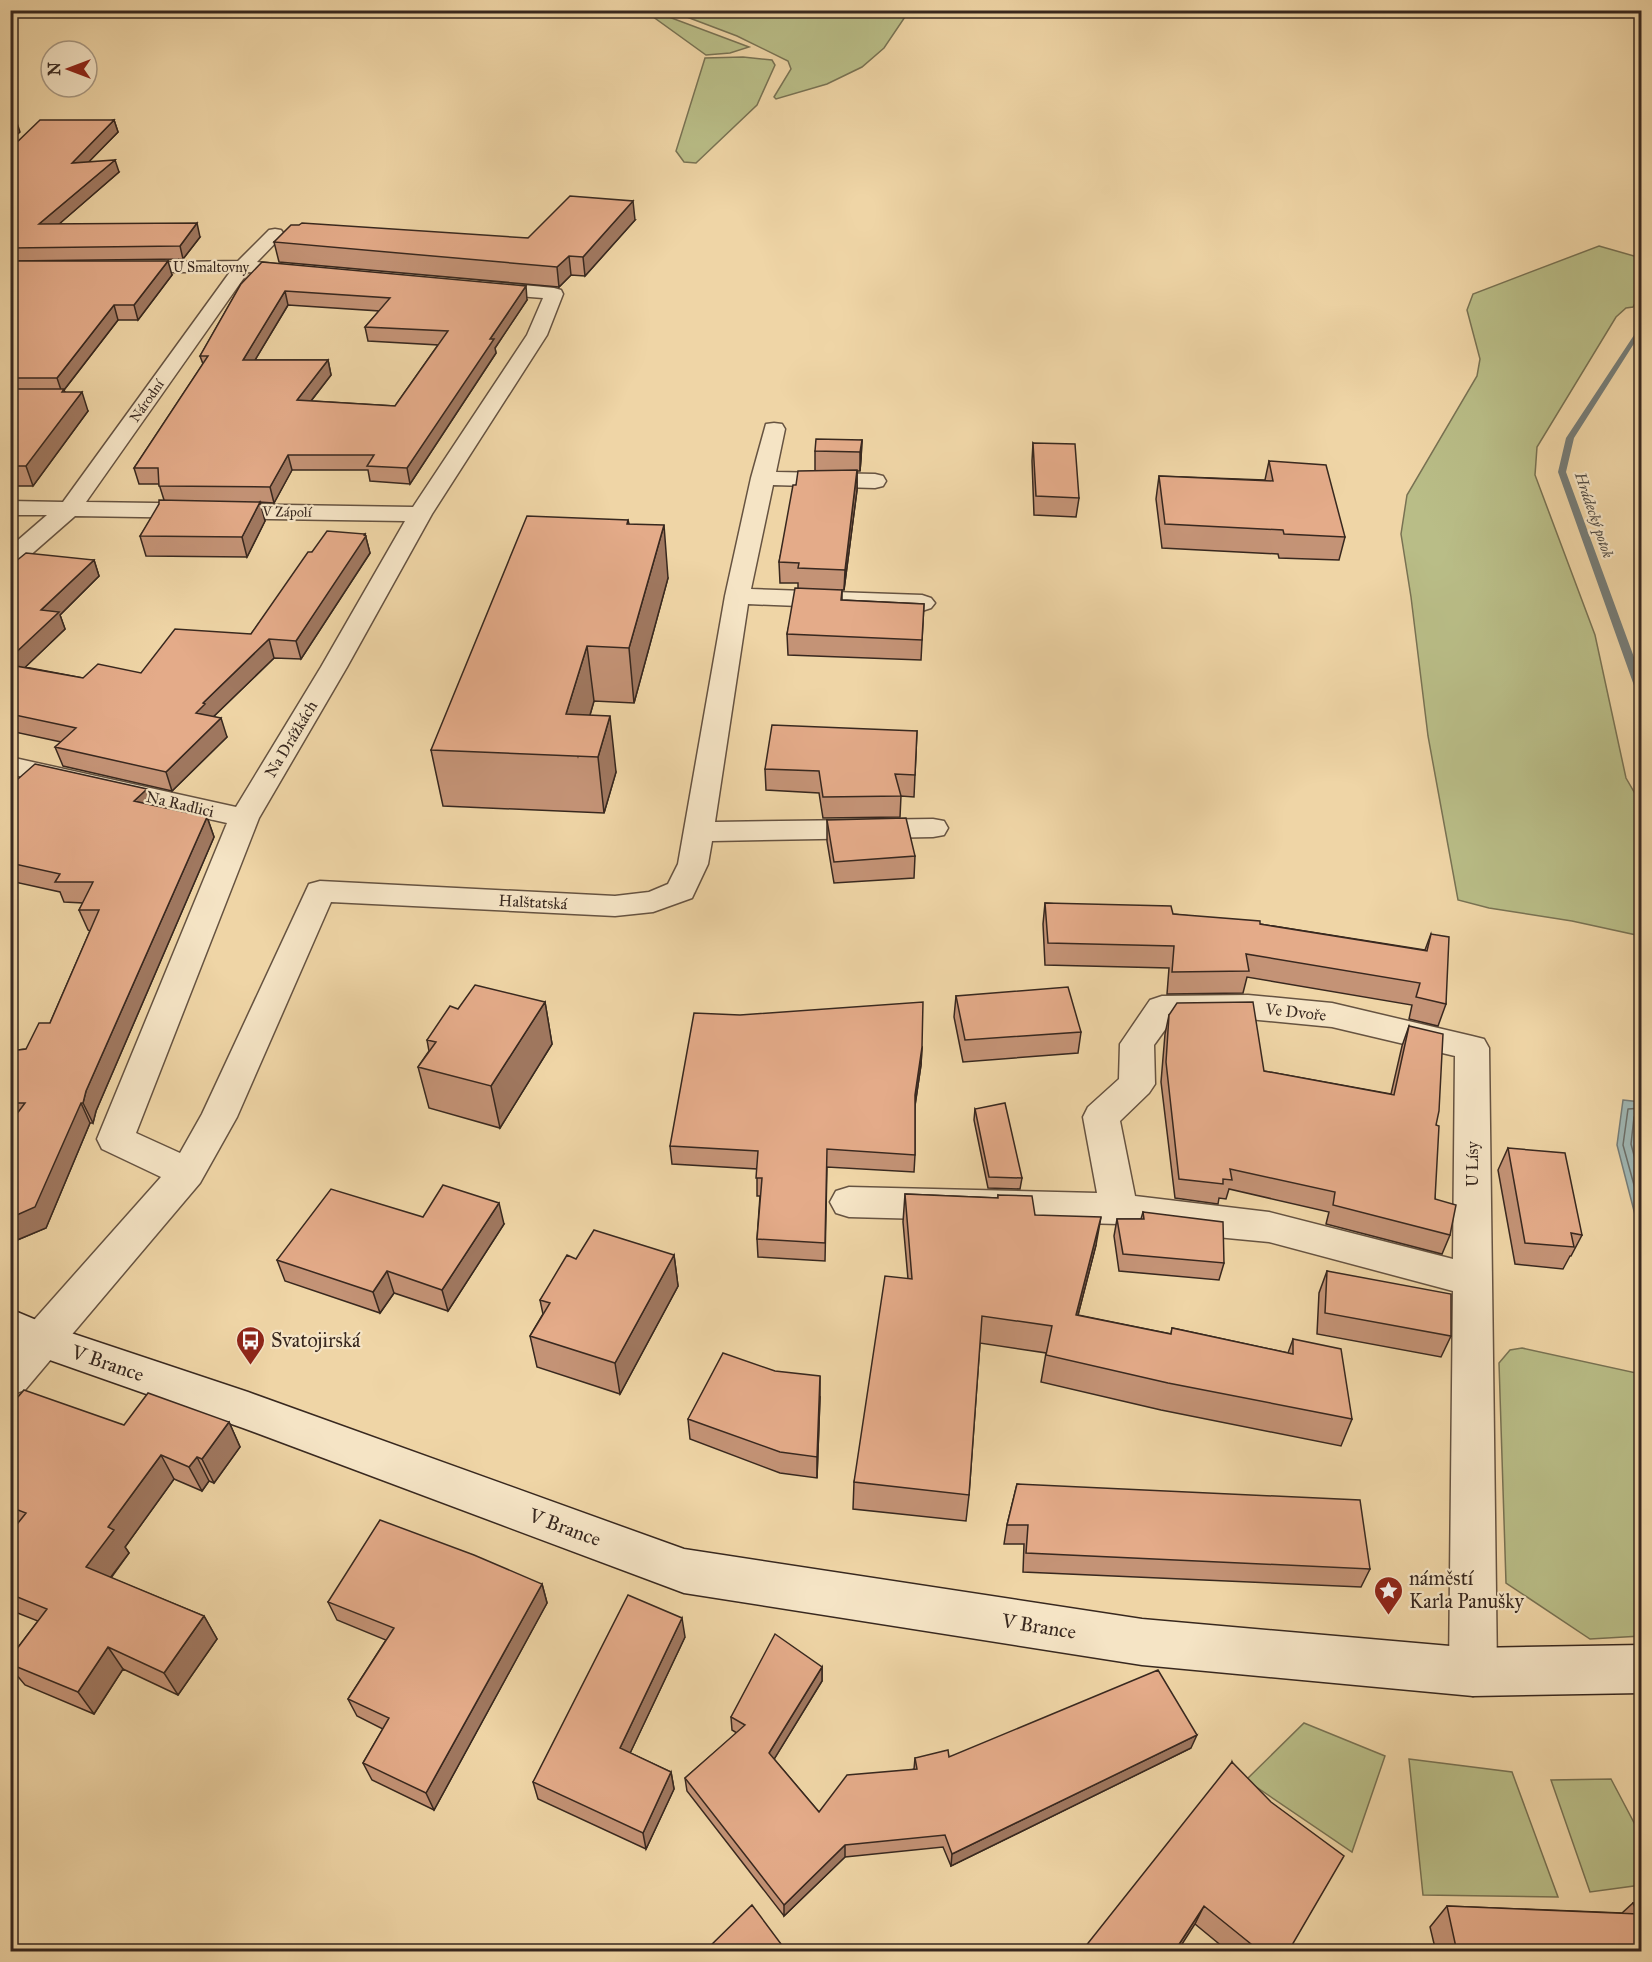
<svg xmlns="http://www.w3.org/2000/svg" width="1652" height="1962" viewBox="0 0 1652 1962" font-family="'IM FELL Great Primer',serif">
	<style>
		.green { fill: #b9bd87; stroke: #787253; stroke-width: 1.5 }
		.water { fill: #9fb6b3; stroke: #767d78; stroke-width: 1.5 }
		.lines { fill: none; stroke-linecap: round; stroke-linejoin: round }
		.shore { stroke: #6c6f69; stroke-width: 1.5 }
		.stream { fill: #767d78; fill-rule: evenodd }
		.street-casing { stroke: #665341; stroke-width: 3 }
		.secondary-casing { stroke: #38281f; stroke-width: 3 }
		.street { fill: #f5e4c5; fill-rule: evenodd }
		.secondary { fill: #f5e4c5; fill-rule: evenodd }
		.wall { fill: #c49376; stroke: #38281f; stroke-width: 1.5; fill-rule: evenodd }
		.shaded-wall { fill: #a07860; stroke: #38281f; stroke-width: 1.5 }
		.building { fill: #e4ab89; stroke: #38281f; stroke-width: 1.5; fill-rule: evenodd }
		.labels { text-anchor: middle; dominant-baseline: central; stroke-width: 4.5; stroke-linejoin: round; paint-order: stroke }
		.far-street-label { font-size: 14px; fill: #38281f; stroke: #f5e4c5 }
		.far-water-label { font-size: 15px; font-style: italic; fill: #524c44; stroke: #f5e4c5 }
		.street-label { font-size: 16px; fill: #38281f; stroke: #f5e4c5 }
		.near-poi-label { font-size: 20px; fill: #38281f; stroke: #f5e4c5; text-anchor: start }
		.near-street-label { font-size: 20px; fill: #38281f; stroke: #f5e4c5 }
	</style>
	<rect width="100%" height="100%" fill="#efd5a6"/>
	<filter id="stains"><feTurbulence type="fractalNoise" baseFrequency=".00333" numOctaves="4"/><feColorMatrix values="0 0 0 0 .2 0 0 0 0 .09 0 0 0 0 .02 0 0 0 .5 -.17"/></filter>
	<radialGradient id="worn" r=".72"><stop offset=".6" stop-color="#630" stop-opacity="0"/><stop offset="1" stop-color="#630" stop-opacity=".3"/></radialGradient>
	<path class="green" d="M645 11H653L749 47 730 53 706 55Z
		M671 11H909L884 48 862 67 827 84 776 99 774 97 791 69 788 61 737 36Z
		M743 57 772 60 775 65 757 105 696 163 684 162 676 151 705 58Z
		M1599 246 1641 258V292L1633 307 1626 308 1616 317 1537 447 1535 475 1595 635 1626 778 1641 804V936L1572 921 1489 908 1458 900 1428 736 1411 597 1401 534 1407 495 1477 376 1480 359 1467 310 1473 294Z
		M1522 1348 1641 1374V1636L1590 1639 1506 1583 1499 1363 1510 1350Z
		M1304 1723 1385 1756 1352 1852 1246 1780Z
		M1409 1759 1512 1772 1558 1897 1423 1895Z
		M1611 1779 1641 1836V1885L1590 1892 1551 1780Z"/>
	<path class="water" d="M1623 1100 1641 1102V1238L1617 1145Z"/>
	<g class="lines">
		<path class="shore" d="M1642 1108 1628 1109 1623 1145 1642 1214
			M1642 1116 1634 1117 1631 1144 1642 1185"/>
		<path class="stream" d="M1642 323V331L1574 438 1566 472 1642 679V697L1637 694 1558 472 1566 438Z"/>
		<defs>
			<path id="street" d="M275 229 281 230 284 234 257 262 308 268 311 272 308 276 302 277 248 272 86 502 413 507 527 335 543 298 482 293 475 291 473 287 475 283 482 281 554 288 561 290 563 294 547 335 432 514 347 667 259 818 136 1133 180 1153 202 1114 309 884 320 881 615 896 649 892 668 884 678 864 725 596 751 478 766 424 774 423 782 424 785 429 776 472 875 474 883 476 886 481 883 486 875 488 773 485 751 589 922 595 931 598 935 603 931 608 922 611 748 604 715 822 933 819 944 821 948 828 944 835 933 837 712 841 708 864 692 898 653 912 615 916 331 902 237 1117 200 1183 25 1390 10 1395V1347L161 1177 102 1149 97 1139 227 823 10 774V757L236 807 321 667 405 521 75 516 19 565 10 567V547L47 515H10V501L63 502 230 272H126L120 271 117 267 120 263 238 261 269 230Z
				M1248 995 1332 1003 1472 1036 1484 1039 1489 1048 1497 1672 1490 1689 1473 1696 1456 1689 1449 1672 1453 1291 1269 1242 1185 1234 1119 1224 849 1217 836 1213 830 1202 836 1191 849 1187 1097 1193 1083 1117 1088 1107 1119 1079 1120 1044 1150 1000 1162 996ZM1248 1019 1332 1027 1455 1056 1453 1259 1269 1212 1135 1196 1120 1121 1149 1093 1155 1084 1154 1045 1172 1020Z"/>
			<path id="secondary" d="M10 1309 53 1327 248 1392 684 1549 1142 1619 1473 1648 1642 1645V1693L1473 1696 1142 1665 684 1593 243 1428 27 1352 10 1345Z"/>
		</defs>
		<use href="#street" class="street-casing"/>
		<use href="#secondary" class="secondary-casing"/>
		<use href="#street" class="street"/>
		<use href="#secondary" class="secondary"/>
	</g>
	<path class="wall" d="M114 120 118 132 89 161 119 172 59 224 200 237 183 259 10 261V146Z
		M635 220 585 276 571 275 559 287 279 262 274 242 528 238Z
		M10 261 172 275 138 320H118L64 390 65 392 88 411 33 486H10Z
		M241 284 527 300 495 348 496 353 410 484 370 481 368 470H292L274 503 260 502 265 521 247 557 146 556 140 536 164 500 159 484H139L134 468 203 364 200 356ZM288 305 379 311 365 327 368 341 438 345 395 406 311 401 331 375 328 360H255Z
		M862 440 861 459 860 471H857V490L844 590H842V600L924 604 921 660 788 655 787 634 798 588V583H780L779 562 796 485 815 471V451Z
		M1033 443 1079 498 1076 517 1034 515 1032 461Z
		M1269 461 1345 537 1339 560 1279 558 1278 554 1162 548 1156 499 1159 476 1265 480Z
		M628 520 629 524 668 578 634 703 594 701 590 715 616 772 604 813 443 806 431 750Z
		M365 534 370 553 301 659 274 658 214 716 227 737 172 791 63 766 55 747 61 742 10 731V566L94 560 99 576 60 615 65 629 25 667 83 678 141 673 251 634 312 552Z
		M917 731 914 797 901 796 900 817 823 818 819 793 766 790 765 769Z
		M10 786 153 805 207 817 214 837 96 1111 93 1123H90L46 1228 10 1243V1051L26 1049 50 1023 90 931 88 930 79 910 83 903 64 902 60 892 10 881Z
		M827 820 915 856 914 878 834 883 827 841Z
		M1045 903 1173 914 1260 924 1425 950 1431 934 1446 1004 1438 1026 1409 1019 1412 1005 1247 977 1243 993 1167 994 1169 968 1045 965 1043 924Z
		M956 996 1081 1032 1078 1053 963 1062 954 1017Z
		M545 1002 552 1044 500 1128 429 1108 418 1067 429 1051 427 1040Z
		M1169 1015 1264 1071 1391 1094 1402 1046 1409 1026 1436 1125 1435 1199 1450 1235 1442 1254 1326 1224 1329 1212 1229 1189 1226 1199 1219 1198 1218 1204 1175 1198 1161 1082 1165 1034Z
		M922 1047 921 1065 915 1105V1155L914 1172 827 1167 825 1261 758 1257 757 1239 760 1196H757V1169L672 1164 670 1146Z
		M975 1109 1022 1178 1020 1189 988 1188 974 1120Z
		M1508 1148 1582 1235 1571 1256H1570L1563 1269 1515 1264 1498 1170Z
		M905 1194 998 1198V1195L1035 1215 1096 1245 1078 1315 1171 1334 1172 1328 1288 1353 1293 1339 1352 1419 1341 1446 1161 1410 1041 1382 1046 1353 980 1343 969 1495 966 1521 853 1509 854 1482 908 1279 903 1222Z
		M1143 1212 1224 1263 1219 1280 1119 1271 1114 1236 1117 1219H1141Z
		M423 1217 504 1224 448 1311 394 1293 380 1313 285 1281 277 1260Z
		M674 1255 678 1286 620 1394 537 1367 530 1336 543 1314 540 1300 576 1259Z
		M1327 1271 1451 1336 1441 1357 1317 1334 1319 1293Z
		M820 1397 817 1478 780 1473 690 1439 688 1419Z
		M10 1406 124 1425 229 1422 240 1447 214 1483 209 1481 202 1491 174 1479 125 1547 129 1553 111 1578 204 1616 217 1639 178 1695 123 1669 94 1714 25 1685 10 1667V1658L38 1621 10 1610V1533L16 1526 10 1524Z
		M1017 1484 1370 1569 1361 1587 1023 1572 1024 1544H1004L1007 1525Z
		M542 1584 547 1603 434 1810 372 1780 363 1763 383 1729 357 1716 348 1699 386 1640 337 1620 328 1602Z
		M685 1637 630 1753 671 1772 674 1789 646 1849 538 1799 533 1782Z
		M822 1667V1681L774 1759 819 1812 914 1769 915 1758 1191 1748 951 1866 943 1847 845 1857 784 1916 687 1791 685 1778 737 1733 732 1730 731 1717Z
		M1232 1762 1288 1952H1229L1195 1924Z
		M1641 1901V1952H1436L1430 1927 1447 1906 1622 1913 1633 1903Z"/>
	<path class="shaded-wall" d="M16 120 20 132 10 141V125Z
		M114 120 118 132 76 175 72 163Z
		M115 160 119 172 43 238 39 224Z
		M633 201 635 220 585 276 583 257Z
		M197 223 200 237 183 259 180 246Z
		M569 256 571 275 559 287 557 267Z
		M168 261 172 275 138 320 134 305Z
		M526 286 527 300 495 348 496 353 410 484 407 468 490 339Z
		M285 291 288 305 246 375 243 360Z
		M114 305 118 320 64 390 70 407 82 392 88 411 33 486 26 466 62 393 57 378Z
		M328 360 331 375 300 415 297 400Z
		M862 440 861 459 860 471V452Z
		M288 455 292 470 274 503 270 487Z
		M857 470V490L844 590 845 570Z
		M260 502 265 521 247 557 242 537Z
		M664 525 668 578 634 703 629 648Z
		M365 534 370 553 301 659 296 641Z
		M94 560 99 576 60 615 65 629 14 678 10 670V658L41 610Z
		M269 639 274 658 210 720 196 713 203 703Z
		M587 646 594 701 578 756 566 714Z
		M610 716 616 772 604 813 598 757Z
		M221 718 227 737 172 791 166 772Z
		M147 789 154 809 134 801Z
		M207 817 214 837 96 1111 93 1123 83 1103 86 1091Z
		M545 1002 552 1044 500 1128 491 1086Z
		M922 1047 921 1065 914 1113 915 1095Z
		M81 1103 90 1123 46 1228 10 1243V1218Z
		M499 1203 504 1224 448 1311 442 1290Z
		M1101 1217 1096 1245 1071 1342 1076 1315Z
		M674 1255 678 1286 620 1394 615 1363Z
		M387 1271 394 1293 380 1313 373 1292Z
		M820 1376V1397L817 1478V1457Z
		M229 1422 240 1447 214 1483 202 1459Z
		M161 1455 174 1479 125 1547 129 1553 101 1590 86 1567 108 1527Z
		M197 1457 209 1481 202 1491 189 1467Z
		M542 1584 547 1603 434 1810 426 1793Z
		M204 1616 217 1639 178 1695 164 1673Z
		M682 1618 685 1637 624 1766 620 1748Z
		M108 1647 123 1669 94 1714 78 1692Z
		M822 1667V1681L770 1766 769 1753Z
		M1197 1735 1191 1748 951 1866 952 1854Z
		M671 1772 674 1789 646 1849 643 1833Z
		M845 1845V1857L784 1916V1905Z
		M1204 1906 1195 1924 1177 1952H1174Z"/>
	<path class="building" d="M10 120H16L10 125Z
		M40 120H114L72 163 115 160 39 224 197 223 180 246 10 248V146L14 145Z
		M570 196 633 201 583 257 569 256 557 267 274 242 291 225H299L302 223 528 238Z
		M10 261H168L134 305H114L57 378H10Z
		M262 262 526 286 490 339H494L407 468 367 466 374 455H288L270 487 159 486 158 468H134L208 356H200L241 284ZM285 291 390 298 365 327 448 331 395 406 297 400 328 360H243Z
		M10 389H64L62 392H82L26 466H10Z
		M816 439 862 440 860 452 815 451Z
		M1033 443 1075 444 1079 498 1036 496Z
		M1269 461 1326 465 1345 537 1284 534 1283 530 1165 524 1159 476 1273 481Z
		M857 470 845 570 798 568 799 563 779 562 793 485H796L798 471Z
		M159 500 260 502 242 537 140 536 159 504Z
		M527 516 628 520 627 524 664 525 629 648 587 646 566 714 610 716 598 757 431 750Z
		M327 531 365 534 364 535 366 536 296 641 269 639 203 703 205 704 196 713 221 718 166 772 55 747 76 728 10 714V665L83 678 98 664 141 673 175 629 251 634 308 552H312Z
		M26 553 94 560 41 610 59 612 10 658V566Z
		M795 588 842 590 841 600 924 604 922 640 787 634Z
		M772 725 917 731 915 775 895 774 901 796 823 797 819 771 765 769Z
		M35 764 147 789 134 801 207 817 86 1091 83 1103H81L35 1207 10 1218V1123L25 1103H10V1051L26 1049 39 1023H50L99 910H79L93 882H55L60 874 10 863V840L15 835 10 834V786Z
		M906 818 915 856 834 862 827 820Z
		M1045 903 1171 906 1173 914 1260 921V924L1427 951 1431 934 1449 937 1446 1004 1416 997 1420 983 1246 954 1249 971 1172 972 1174 946 1048 943Z
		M475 985 545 1002 491 1086 418 1067 436 1042 427 1040 450 1006 458 1009Z
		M1068 987 1081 1032 965 1040 956 996Z
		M923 1002 922 1047 915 1095V1155L827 1149 825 1243 757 1239 762 1178H756L758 1151 670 1146 694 1013 740 1015Z
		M1253 1002 1264 1071 1394 1095 1409 1026 1443 1034 1439 1111 1436 1125 1439 1126 1435 1199 1456 1205 1450 1235 1333 1205 1335 1192 1230 1169 1232 1180 1223 1179V1184L1179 1179 1166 1062 1169 1015 1177 1003Z
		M1005 1103 1022 1178 989 1177 975 1109Z
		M1508 1148 1565 1153 1582 1235 1571 1233 1574 1247 1525 1243Z
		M443 1185 499 1203 442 1290 387 1271 373 1292 277 1260 331 1189 423 1217Z
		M905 1194 998 1198V1195L1032 1196 1035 1215 1101 1217 1076 1315 1171 1334 1172 1328 1293 1354V1339L1341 1349 1352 1419 1168 1383 1046 1355 1052 1326 982 1316 969 1495 854 1482 885 1276 912 1279Z
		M1143 1212 1223 1222 1224 1263 1123 1254 1117 1219H1144Z
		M594 1230 674 1255 615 1363 530 1336 550 1303 540 1300 567 1255 576 1259Z
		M1327 1271 1451 1294V1336L1325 1313Z
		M723 1353 775 1371 820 1376 817 1457 780 1452 688 1419Z
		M24 1390 124 1425 148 1393 229 1422 202 1459 197 1457 189 1467 161 1455 108 1527 114 1530 86 1567 204 1616 164 1673 108 1647 78 1692 10 1664V1658L47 1609 10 1594V1533L26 1513 10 1507V1406Z
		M1017 1484 1360 1500 1370 1569 1026 1553 1028 1525H1007Z
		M380 1520 474 1555 542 1584 426 1793 363 1763 389 1718 348 1699 394 1628 328 1602Z
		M628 1595 682 1618 620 1748 671 1772 643 1833 533 1782Z
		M775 1634 822 1667 769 1753 819 1812 847 1775 917 1769 915 1758 948 1750 949 1757 1158 1670 1197 1735 952 1854 945 1835 845 1845 784 1905 685 1778 745 1725 731 1717Z
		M1232 1762 1271 1802 1344 1856 1288 1952H1261L1204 1906 1174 1952H1081Z
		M1641 1901V1952H1457L1447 1906 1638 1914 1633 1903Z
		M752 1905 787 1952H704Z"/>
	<defs>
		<symbol id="bus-pin" viewBox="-11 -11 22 30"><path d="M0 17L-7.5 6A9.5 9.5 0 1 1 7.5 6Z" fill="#8f2418" stroke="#f5e4c5"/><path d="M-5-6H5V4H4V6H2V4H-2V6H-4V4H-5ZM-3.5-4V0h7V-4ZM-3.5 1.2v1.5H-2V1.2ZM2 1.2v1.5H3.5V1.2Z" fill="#fff"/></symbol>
		<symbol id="sight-pin" viewBox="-11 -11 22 30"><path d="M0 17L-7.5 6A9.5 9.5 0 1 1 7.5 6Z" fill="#8f2418" stroke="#f5e4c5"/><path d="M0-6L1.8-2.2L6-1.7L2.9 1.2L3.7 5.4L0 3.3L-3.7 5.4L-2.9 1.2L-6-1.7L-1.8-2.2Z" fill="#fff"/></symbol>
	</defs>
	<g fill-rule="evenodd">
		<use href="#bus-pin" x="234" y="1324" width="33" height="45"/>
		<use href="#sight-pin" x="1372" y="1574" width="33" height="45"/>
	</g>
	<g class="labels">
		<g class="far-street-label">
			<text x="211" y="267">U Smaltovny</text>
			<text transform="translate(147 401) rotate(-55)">Národní</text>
			<text transform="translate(287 512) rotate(1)">V Zápolí</text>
		</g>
		<g class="far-water-label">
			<text transform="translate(1594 515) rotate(71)">Hrádecký potok</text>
		</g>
		<g class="street-label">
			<text transform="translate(291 739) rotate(-59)">Na Drážkách</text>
			<text transform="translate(180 804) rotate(13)">Na Radlici</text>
			<text transform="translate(533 902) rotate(3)">Halštatská</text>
			<text transform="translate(1296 1012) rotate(6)">Ve Dvoře</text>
			<text transform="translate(1472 1164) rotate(-90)">U Lísy</text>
		</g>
		<g class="near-poi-label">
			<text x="271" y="1340">Svatojirská</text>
			<text x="1409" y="1578">náměstí<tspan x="1409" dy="23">Karla Panušky</tspan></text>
		</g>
		<g class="near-street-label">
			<text transform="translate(108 1363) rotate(19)">V Brance</text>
			<text transform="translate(565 1527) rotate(20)">V Brance</text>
			<text transform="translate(1039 1626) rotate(9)">V Brance</text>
		</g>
	</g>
	<rect width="1652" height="1962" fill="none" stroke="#efd5a6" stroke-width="36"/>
	<rect x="12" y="12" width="1628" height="1938" fill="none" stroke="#38281f" stroke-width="3"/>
	<rect x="18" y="18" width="1616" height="1926" fill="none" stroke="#38281f" stroke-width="1.5"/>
	<g transform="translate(69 69) rotate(270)"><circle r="28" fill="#f5e4c5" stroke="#a99983" stroke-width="1.5"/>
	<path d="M0-4.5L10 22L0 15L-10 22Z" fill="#8f2418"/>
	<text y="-9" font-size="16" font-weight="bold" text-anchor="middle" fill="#38281f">N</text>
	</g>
	<rect width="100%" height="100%" filter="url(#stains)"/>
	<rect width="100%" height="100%" fill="url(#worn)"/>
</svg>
